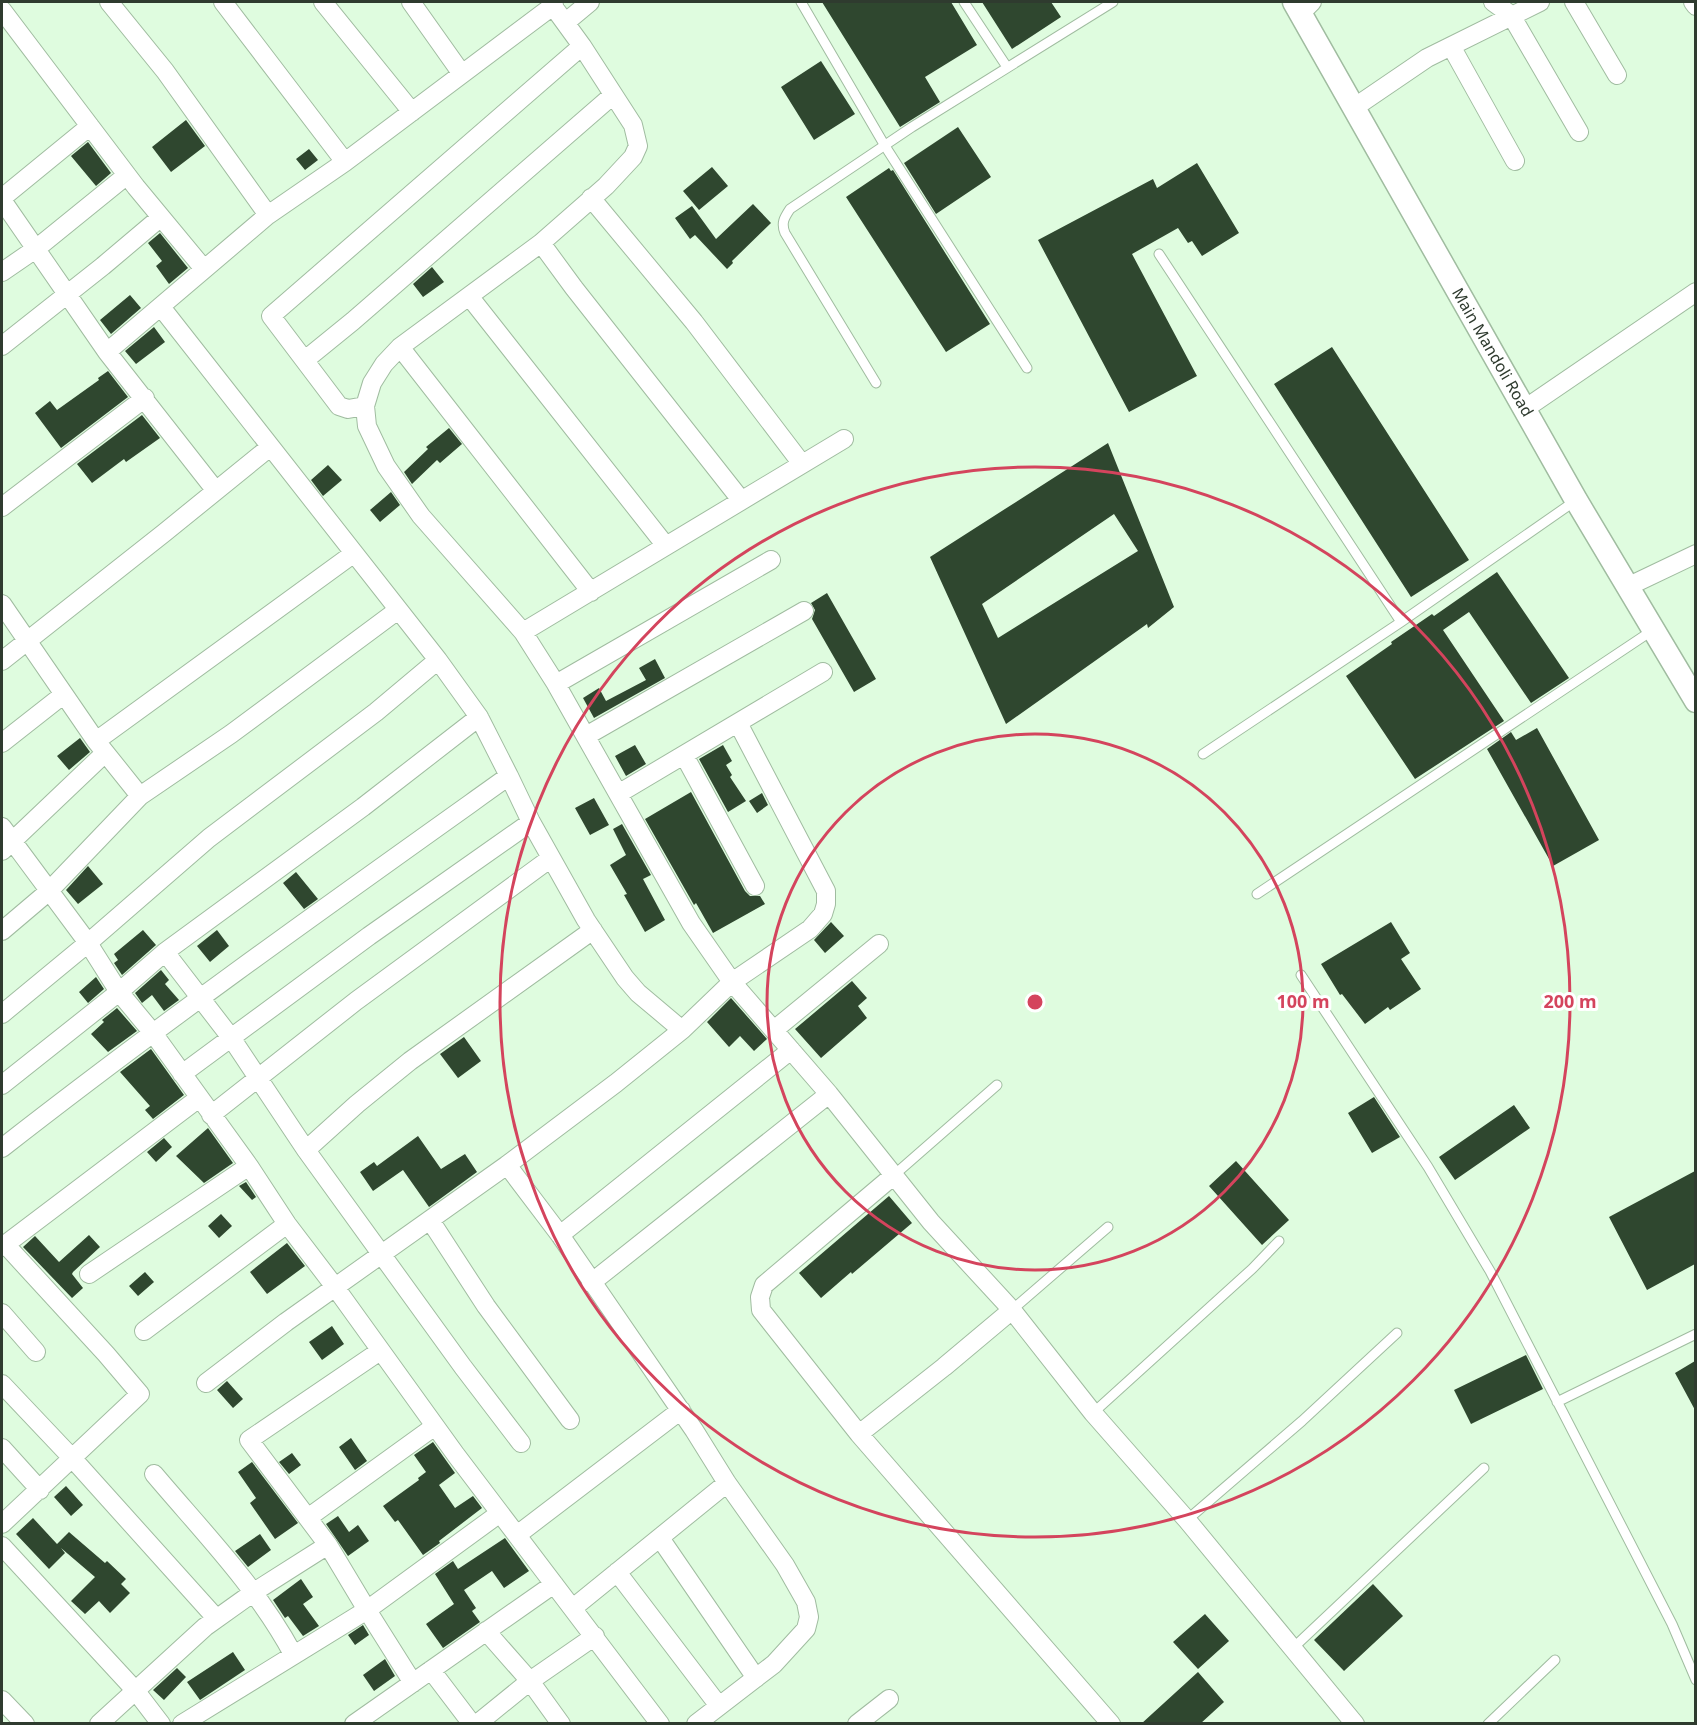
<svg xmlns="http://www.w3.org/2000/svg" width="1697" height="1725" viewBox="0 0 1697 1725" font-family="'Noto Sans',sans-serif">
	<style>
		.building { fill: #2f472f; fill-rule: evenodd }
		.lines { fill: none; stroke-linecap: round; stroke-linejoin: round }
		.service-casing { stroke: #a0bca0; stroke-width: 11 }
		.minor-casing { stroke: #a0bca0; stroke-width: 20 }
		.tertiary-casing { stroke: #a0bca0; stroke-width: 25 }
		.service { stroke: #fff; stroke-width: 9 }
		.minor { stroke: #fff; stroke-width: 18 }
		.tertiary { stroke: #fff; stroke-width: 22 }
		.ring { fill: none; stroke: #d4445d; stroke-width: 3 }
		.labels { text-anchor: middle; dominant-baseline: central; stroke-width: 6; stroke-linejoin: round; paint-order: stroke }
		.street-label { font-size: 16px; fill: #2f3b2f; stroke: #fff }
		.centre { fill: #d4445d; stroke: #fff; stroke-width: 3 }
		.ring-label { font-size: 18px; text-anchor: middle; font-weight: bold; fill: #d4445d; stroke: #fff; stroke-width: 6; stroke-linejoin: round; paint-order: stroke }
	</style>
	<rect width="100%" height="100%" fill="#dffcdf"/>
	<path class="building" d="M822 2H951L977 45 925 77 940 102 900 127Z
		M982 2H1051L1061 17 1012 49Z
		M821 61 855 114 814 140 781 87Z
		M186 120 205 146 171 172 152 147Z
		M958 127 991 177 936 214 904 163Z
		M88 142 111 173 96 186 71 156Z
		M309 149 318 160 305 170 296 159Z
		M1197 163 1239 233 1202 256 1192 241 1188 243 1178 228 1132 254 1197 376 1129 412 1038 240 1153 179 1157 188Z
		M712 167 728 186 699 210 683 191Z
		M889 168 891 171 893 170 990 324 946 352 846 197Z
		M753 204 771 223 732 261 733 263 727 269 695 235 690 239 675 218 692 206 716 239Z
		M160 233 188 268 169 284 156 266 162 261 148 243Z
		M432 267 444 282 423 297 413 284Z
		M130 295 141 308 111 334 100 320Z
		M154 327 165 342 136 364 125 351Z
		M1332 347 1469 560 1411 597 1274 384Z
		M108 371 128 397 61 448 35 413 50 401 57 410 99 380 98 378Z
		M142 415 160 438 126 462 124 459 92 483 77 464Z
		M449 428 462 444 440 463 437 460 412 484 404 472 428 449 426 447Z
		M1108 443 1174 607 1148 628 1147 624 1006 724 930 557ZM1114 514 1138 551 998 638 982 604Z
		M328 465 342 480 323 496 311 480Z
		M391 492 400 505 380 522 370 510Z
		M1497 572 1569 678 1531 703 1469 612 1443 630 1504 721 1415 779 1346 676 1392 644 1391 642 1432 614 1434 616Z
		M827 593 876 679 854 692 812 619 815 610 811 603Z
		M655 659 665 678 594 718 583 698 599 688 606 701 646 680 639 668Z
		M1537 728 1599 840 1553 866 1487 749 1511 732 1516 740Z
		M80 738 90 752 69 770 57 756Z
		M635 745 646 764 626 776 615 756Z
		M723 745 732 761 726 765 732 775 730 777 746 801 728 812 699 759Z
		M691 792 745 891 750 896H760L765 904 713 933 696 903 694 905 645 819Z
		M762 793 768 805 757 813 749 801Z
		M594 798 609 825 590 835 575 808Z
		M622 824 651 875 643 879 665 920 645 932 624 895 627 894 610 865 626 855 613 829Z
		M88 866 103 884 78 904 66 890Z
		M296 872 318 899 304 909 283 883Z
		M831 922 844 936 825 953 814 940Z
		M1391 922 1410 953 1401 959 1421 989 1390 1010 1388 1007 1365 1024 1342 994 1340 995 1321 964Z
		M143 930 156 945 122 975 114 963 118 960 114 954Z
		M217 930 229 946 210 962 197 946Z
		M161 970 169 980 165 984 179 1000 164 1011 152 995 142 1003 135 993Z
		M96 977 104 989 88 1003 79 992Z
		M852 981 867 998 858 1006 867 1018 821 1058 795 1029Z
		M731 998 767 1039 754 1051 740 1036 729 1047 707 1022Z
		M117 1008 137 1031 108 1052 91 1034 104 1022 102 1020Z
		M464 1037 481 1061 458 1078 440 1054Z
		M151 1049 184 1095 153 1119 145 1110 150 1106 120 1072Z
		M1374 1097 1400 1137 1372 1153 1348 1113Z
		M1514 1105 1530 1128 1455 1180 1439 1157Z
		M208 1128 233 1163 204 1183 176 1156Z
		M418 1136 441 1169 465 1154 477 1172 429 1207 403 1170 373 1191 360 1172 374 1162 377 1166Z
		M164 1138 172 1147 156 1162 147 1152Z
		M1236 1161 1289 1220 1262 1245 1209 1186Z
		M1695 1171V1264L1647 1290 1609 1217Z
		M246 1182 256 1197 252 1200 239 1186Z
		M889 1196 912 1223 852 1274 851 1272 821 1298 799 1273Z
		M221 1214 232 1226 219 1238 208 1226Z
		M89 1235 100 1247 73 1272 72 1274 83 1288 72 1298 23 1247 35 1236 59 1262Z
		M287 1243 305 1266 267 1294 250 1272Z
		M145 1272 154 1282 138 1296 129 1286Z
		M332 1326 344 1344 322 1360 309 1342Z
		M1526 1355 1543 1389 1471 1424 1454 1390Z
		M1695 1361V1410L1675 1373Z
		M227 1381 243 1399 233 1408 217 1390Z
		M351 1438 367 1461 355 1470 339 1447Z
		M433 1442 455 1473 439 1485 455 1508 473 1496 482 1508 439 1541 440 1543 423 1555 398 1520 395 1522 383 1506 419 1480 418 1478 426 1472 414 1455Z
		M292 1453 301 1465 289 1474 279 1462Z
		M252 1462 298 1523 275 1539 250 1503 256 1498 238 1472Z
		M66 1486 83 1505 71 1516 54 1497Z
		M338 1516 349 1532 358 1525 369 1541 348 1556 326 1524Z
		M33 1518 57 1544 69 1532 105 1563 107 1561 126 1579 121 1584 130 1593 110 1613 99 1601 85 1614 71 1601 95 1577 61 1548 65 1553 49 1569 16 1534Z
		M260 1534 271 1550 248 1567 235 1551Z
		M505 1538 529 1571 504 1588 492 1571 464 1590 476 1608 472 1611 480 1622 443 1648 426 1624 454 1604 435 1574 453 1561 458 1569Z
		M301 1579 313 1597 303 1604 319 1626 303 1636 288 1616 285 1618 273 1600Z
		M1373 1584 1403 1616 1344 1671 1314 1640Z
		M1205 1614 1229 1641 1198 1669 1173 1642Z
		M363 1625 369 1635 355 1645 348 1635Z
		M233 1652 245 1670 200 1700 187 1682Z
		M385 1659 395 1676 374 1691 363 1675Z
		M177 1668 186 1677 164 1700 153 1690Z
		M1198 1672 1224 1702 1200 1724H1141Z"/>
	<g class="lines">
		<defs>
			<path id="service" d="M801 2 885 146 1027 368
				M964 2 1007 67
				M1159 254 1401 622
				M876 383 785 233C781 223 784 218 790 209L912 127 1113 2
				M1203 754 1401 622 1575 501
				M1257 894 1653 630
				M1301 975 1428 1167 1490 1271 1672 1624 1696 1680
				M893 1176 997 1085
				M1012 1310 1108 1227
				M1557 1402 1696 1334
				M1093 1413 1252 1269 1279 1241
				M1187 1520 1302 1421 1397 1333
				M1292 1649 1484 1468
				M1488 1724 1555 1660"/>
			<path id="minor" d="M109 2 165 71 268 215
				M223 2 345 162
				M323 2 412 112
				M411 2 462 74
				M550 2 582 46 633 125 638 146 633 157 606 186 541 243 400 347 384 364 372 383 365 406 367 426 386 466 421 516 523 632 556 684 691 923 732 982 829 1094 931 1222 1012 1310 1093 1413 1187 1520 1355 1724
				M1493 2 1511 15 1579 132
				M1574 2 1617 75
				M1693 2 1696 6
				M2 10 136 187 204 269
				M1301 13 1312 2
				M566 22 590 2
				M1451 46 1515 161
				M1355 107 1427 58 1540 2
				M2 198 90 126
				M591 198 694 322 802 464
				M2 200 107 352 216 491
				M541 243 574 288 741 500
				M2 272 37 248 127 175
				M469 296 666 546
				M161 307 438 660 479 717 509 776 531 822 586 920 625 978 638 993 682 1030
				M2 346 103 266 161 217
				M400 347 591 592
				M107 352 268 215 345 162 554 5
				M305 360 353 321 613 95
				M365 406 348 409 339 406 271 316 582 46
				M1526 408 1696 292
				M2 507 145 398
				M1629 586 1696 554
				M2 604 96 741 140 796
				M523 632 844 439
				M2 661 164 533 270 447
				M556 684 771 560
				M586 736 804 611
				M96 741 353 554
				M2 743 63 695
				M684 755 755 886
				M618 794 823 672
				M2 827 88 943 119 992 153 1033 249 1166 287 1224 335 1287 456 1455 660 1724
				M2 851 105 753
				M2 931 48 892 140 796 231 734 398 610
				M165 952 232 1039 306 1150 463 1367 521 1443
				M2 1014 88 943 209 838 376 712 438 660
				M774 1030 879 944
				M182 1074 369 936 531 822
				M2 1085 119 992 165 952 363 807 479 717
				M211 1115 356 1001 551 858
				M2 1148C167 1019 338 898 509 776
				M306 1150 357 1104 410 1061 593 930
				M507 1165 560 1235 694 1430 727 1483 785 1565 806 1602 809 1617 806 1629 774 1664 696 1724
				M893 1176 764 1285 760 1297 761 1310 859 1434 1111 1724
				M430 1220 486 1306 570 1420
				M560 1235 791 1050
				M2 1247 199 1098
				M89 1274 249 1166
				M591 1283 829 1094
				M2 1313 36 1352
				M144 1331 287 1224
				M206 1383 286 1322 507 1165 616 1083 682 1030 732 982 810 929 823 914 826 904V891L738 723
				M2 1384 73 1459 216 1618
				M859 1434 944 1367 1012 1310
				M2 1448 40 1490
				M154 1474C203 1532 257 1587 293 1654
				M309 1517 435 1426
				M2 1524 140 1394 106 1354 5 1244
				M516 1534 517 1535 681 1410
				M660 1538 756 1678
				M2 1546 135 1690 161 1724
				M617 1572 719 1706
				M573 1608 727 1483
				M486 1631 530 1681 561 1724
				M431 1670 472 1724
				M413 1683 367 1610 500 1513
				M2 1700 25 1724
				M99 1724 205 1627 254 1592 328 1545
				M182 1724 367 1610 328 1545 249 1440 380 1351
				M354 1724 554 1584
				M477 1724 530 1681 595 1636
				M857 1724 889 1699"/>
			<path id="tertiary" d="M1294 2 1576 500 1696 701"/>
		</defs>
		<use href="#service" class="service-casing"/>
		<use href="#minor" class="minor-casing"/>
		<use href="#tertiary" class="tertiary-casing"/>
		<use href="#service" class="service"/>
		<use href="#minor" class="minor"/>
		<use href="#tertiary" class="tertiary"/>
	</g>
	<g class="ring">
		<circle cx="1035" cy="1002" r="268"/>
		<circle cx="1035" cy="1002" r="535"/>
	</g>
	<g class="labels">
		<g class="street-label">
			<text transform="translate(1493 352) rotate(60)">Main Mandoli Road</text>
		</g>
	</g>
	<circle cx="1035" cy="1002" r="9" class="centre"/>
	<g class="ring-label">
		<text x="1303" y="1008">100 m</text>
		<text x="1570" y="1008">200 m</text>
	</g>
	<rect width="1697" height="1725" fill="none" stroke="#2f3b2f" stroke-width="6"/>
</svg>
